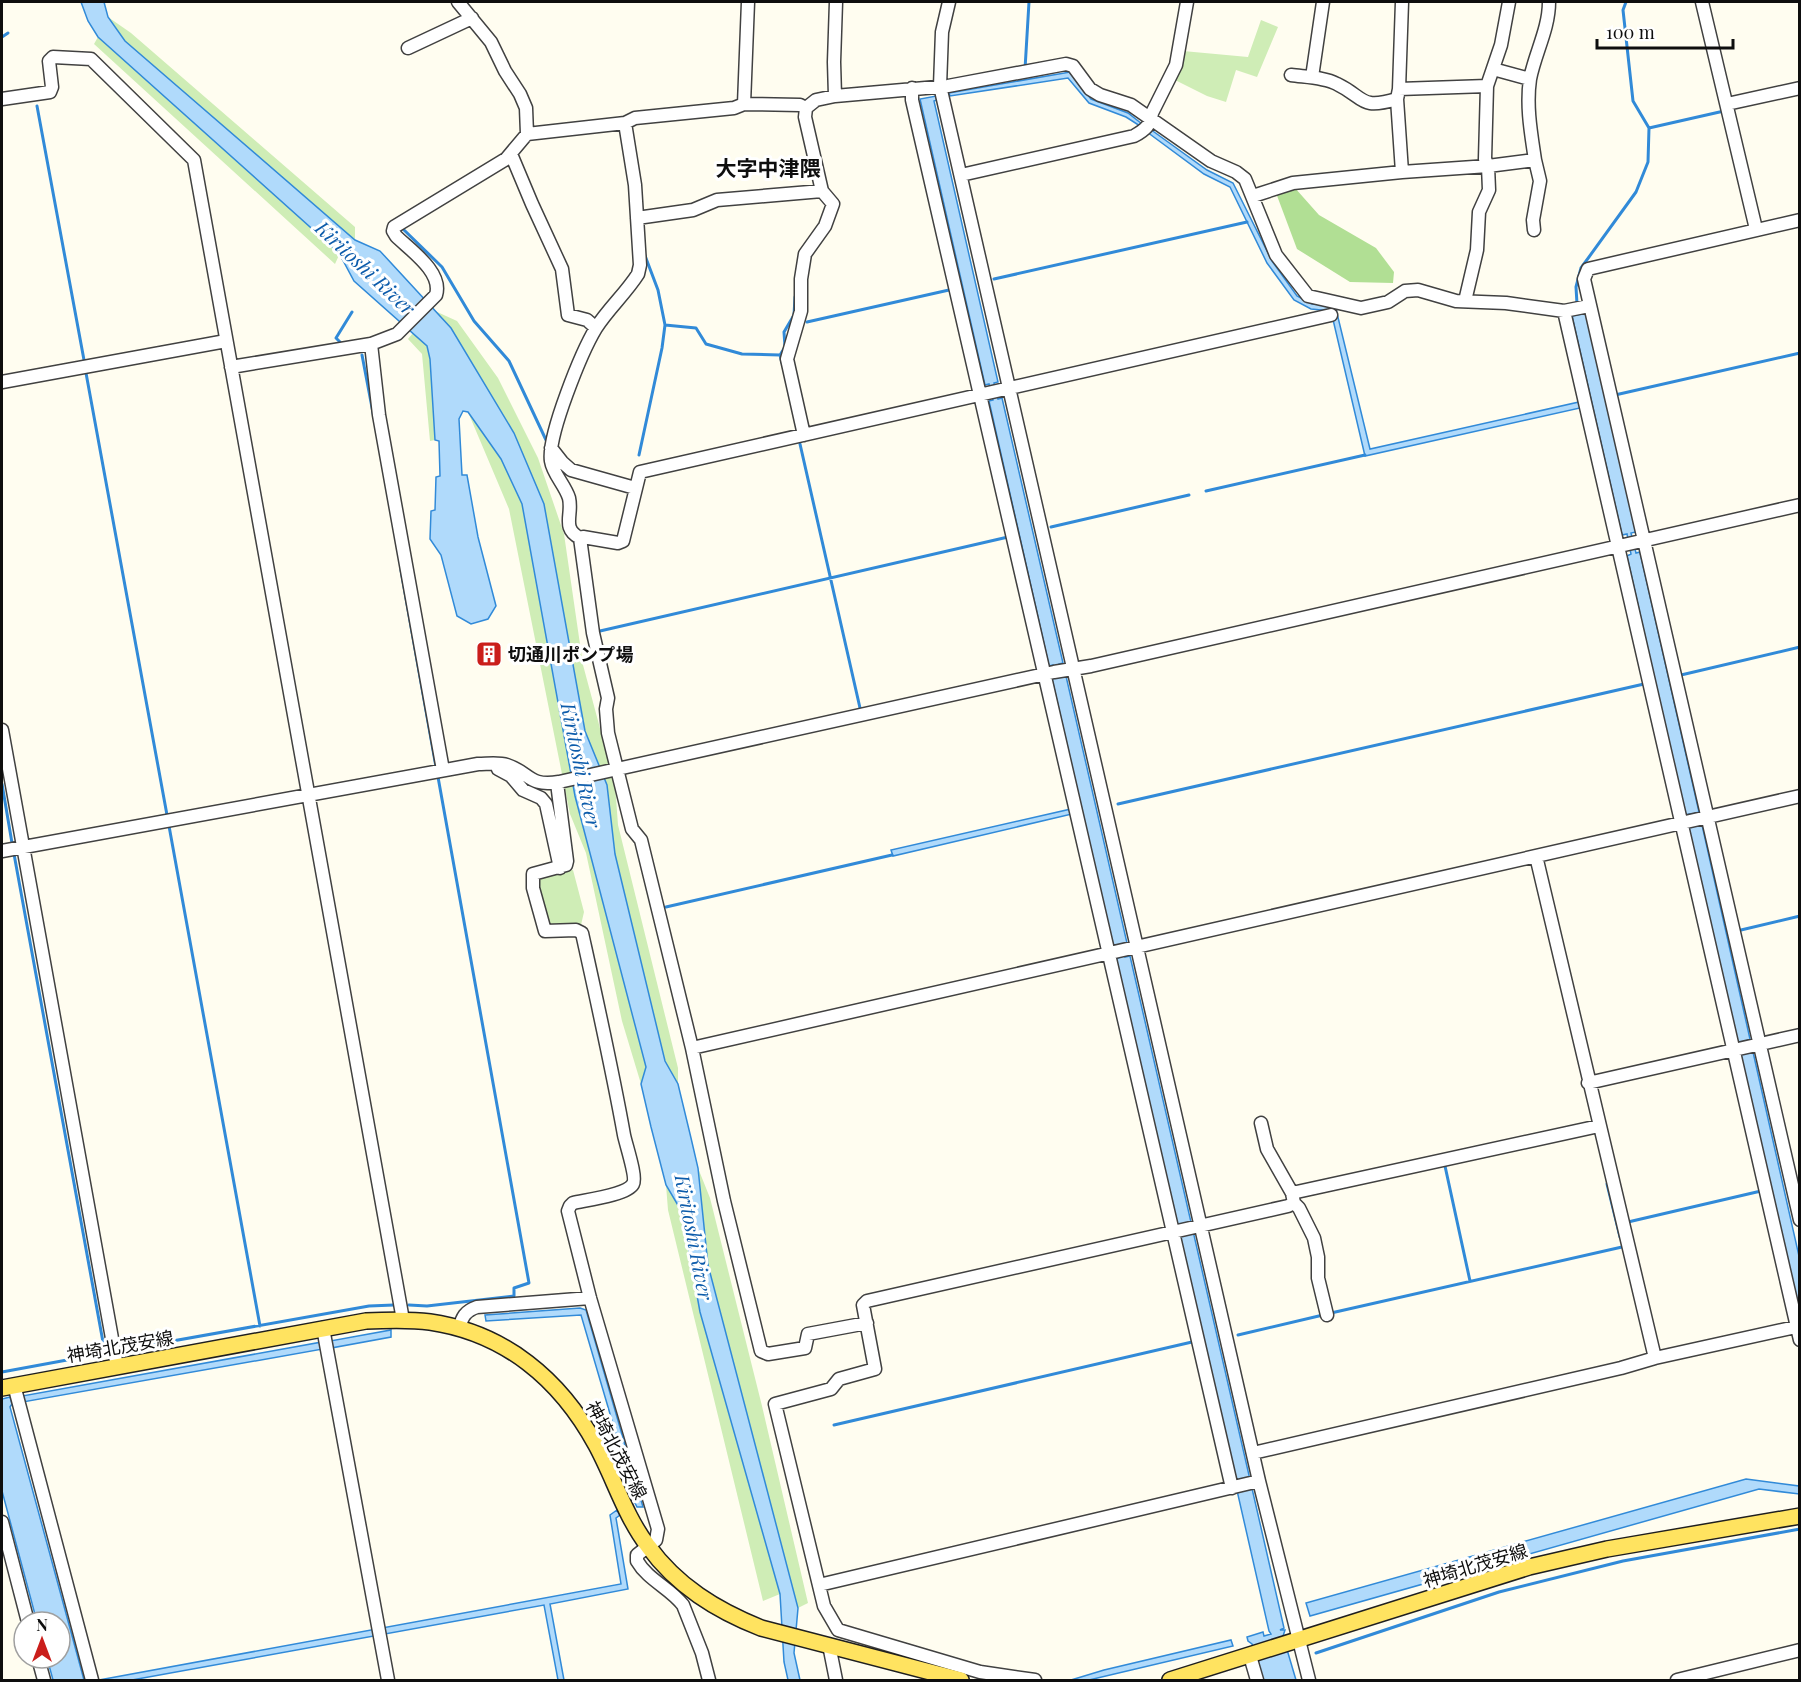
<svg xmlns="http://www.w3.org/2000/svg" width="1801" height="1682" viewBox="0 0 1801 1682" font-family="'Playfair Display','Noto Sans JP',serif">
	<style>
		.green { fill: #cfedb6 }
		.forest { fill: #b1df94 }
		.water { fill: #b0dafb; stroke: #318ad8; stroke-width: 1.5 }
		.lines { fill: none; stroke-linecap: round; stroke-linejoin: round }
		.stream { stroke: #318ad8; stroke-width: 3 }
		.minor-casing { stroke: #414141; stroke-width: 15 }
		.major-casing { stroke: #1f1f1f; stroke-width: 18 }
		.minor { stroke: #fff; stroke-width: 12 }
		.major { stroke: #ffe360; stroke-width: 15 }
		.labels { text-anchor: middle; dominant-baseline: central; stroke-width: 6; stroke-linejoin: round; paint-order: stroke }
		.poi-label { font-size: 18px; font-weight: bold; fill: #0e0e0e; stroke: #fff; text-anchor: start }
		.street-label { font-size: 18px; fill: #0e0e0e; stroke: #fff }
		.water-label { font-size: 20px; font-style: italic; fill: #0d5cab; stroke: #fff }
		.quarter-label { font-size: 21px; font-weight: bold; fill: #0e0e0e; stroke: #fff }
	</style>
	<rect width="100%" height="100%" fill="#fffdf0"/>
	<path class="green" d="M108 17 131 33 355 227V240L125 41Z
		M1261 20 1278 27 1257 77 1236 70 1226 102 1207 96 1175 80 1183 51 1248 57Z
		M98 37 340 253 335 264 94 44Z
		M435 311 457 321 498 378 538 458 564 534 583 665 615 784 618 825 678 1068V1084L665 1061 615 854 607 785 585 731 514 433 451 328Z
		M413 333 427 346 430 359 435 440 430 441 422 354 408 339Z
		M468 412 501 459 522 504 575 796 646 1067 641 1084 622 1021 586 853 570 814 509 509Z
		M573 870 584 912 581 925 548 926 537 886 541 876Z
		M698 1168 710 1198 762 1406 808 1603 798 1608 708 1265Z
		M666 1185 682 1212 700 1312 780 1594 763 1601 668 1210Z"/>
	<path class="forest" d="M1295 188 1319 215 1376 248 1394 272 1393 283 1350 282 1297 249 1276 193Z"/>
	<path class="water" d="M81 2H104L108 17 125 41 355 240 380 251 451 328 514 433 544 504 585 731 607 785 615 854 665 1061 678 1084 691 1138 698 1168 708 1265 798 1608 794 1653 800 1680H788L784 1662 780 1594 700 1312 682 1212 666 1185 651 1127 641 1084 646 1067 575 796 522 504 501 459 468 412 463 411 459 419 462 475H467L478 537 496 606 488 619 471 624 457 616 441 555 430 539 431 511 435 510 436 477 440 476 439 441 435 440 430 359 427 346 354 281 339 253 98 37 88 21Z
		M1070 72 1091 99 1128 113 1142 124 1140 126 1126 117 1089 103 1068 78 950 96 949 93Z
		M936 96 937 100 934 101 998 382 994 383 998 399 1002 398 1063 663 1059 664 1061 676H1066L1127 943 1123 945 1125 957 1130 956 1284 1628 1280 1630H1285L1283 1636 1296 1680H1263L1252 1644 1248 1641 1247 1637 1263 1632 1264 1636 1271 1634 1269 1631 1116 959 1120 957 1118 946H1113L1052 679 1056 677 1053 665 1049 666 989 401 993 400 989 384 985 385 920 99Z
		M1150 129 1207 170 1233 183 1272 261 1297 296 1312 304 1335 305 1370 449 1579 402 1580 408 1365 456 1331 311 1311 309 1294 300 1267 263 1230 187 1204 174 1147 132Z
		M1586 313 1636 532 1631 533 1636 553 1640 552 1699 812 1695 813V815L1697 826 1702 825 1750 1039 1746 1041 1749 1053 1753 1052 1799 1256 1800 1320 1739 1055 1744 1054 1741 1042H1736L1688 828 1693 827 1690 814 1685 815 1627 556 1631 554 1627 534 1622 535 1572 316Z
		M1071 809 1072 814 893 856 891 850Z
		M580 1308 586 1310 643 1507H637L634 1501 635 1499 581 1315 486 1321 485 1315Z
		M391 1330V1337L331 1348 330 1341Z
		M322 1342 323 1349 23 1402 22 1396Z
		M10 1397 12 1404 10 1407 84 1680H53L47 1658H60V1622H37L2 1491V1399Z
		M1746 1479 1799 1486V1494L1759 1489 1310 1616 1306 1603Z
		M617 1510 620 1515 616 1518 628 1589 550 1604 564 1680H558L544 1605 132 1680H99L621 1584 610 1515Z
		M1231 1640 1233 1646 1089 1680H1071L1104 1670Z"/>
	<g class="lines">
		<path class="stream" d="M2 37 8 33
			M1025 69 1029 2
			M37 106 84 360
			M1649 128 1724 111
			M403 229 442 267 474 321 509 361 546 440
			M644 253 658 290 665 325 696 328 706 344 742 354 780 355 782 363
			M994 279 1247 222
			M1577 304 1576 287 1581 268 1636 192 1648 162 1649 128 1633 101 1623 10 1626 2
			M807 322 949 290
			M340 342 336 338 352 312
			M362 355 374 418
			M780 355 785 347 784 332 794 315 795 297
			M86 373 167 815
			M1615 395 1800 353
			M800 444 860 708
			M639 455 662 348 665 325
			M1206 491 1365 455
			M1051 527 1189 495
			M401 570 436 767
			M600 631 1008 537
			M1681 675 1800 647
			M2 784 12 843
			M1118 804 1644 684
			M169 826 260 1326
			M666 907 892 855
			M1741 930 1800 916
			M1445 1166 1470 1281
			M1607 1184 1620 1237
			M1628 1222 1761 1191
			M409 1305 427 1306 514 1296V1288L529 1283 438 777
			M1331 1313 1622 1247
			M1238 1335 1323 1315
			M122 1350 369 1306 394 1305
			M2 1372 105 1353 14 854
			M834 1425 1192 1342
			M1316 1653 1499 1592 1623 1561 1800 1529"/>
		<defs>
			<path id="minor" d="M949 2 942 32 940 86 1259 1481 1309 1680
				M1702 2 1756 229
				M408 48 472 18
				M1493 69 1530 79
				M1291 75C1305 77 1324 77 1337 84 1366 98 1359 110 1397 99
				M1312 77 1323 2
				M912 88V100L1232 1488
				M1399 89 1487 86
				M835 96 834 62 836 2
				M2 99 50 92 52 87 49 61 53 57 91 59 194 160 403 1320
				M744 104 748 2
				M1727 104 1800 88
				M806 108 816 100 835 96 948 86 1066 64 1073 66 1090 89 1100 95 1131 105 1211 161 1236 172 1245 179 1276 255 1308 296 1361 308 1388 302 1405 291 1418 290 1456 301 1506 303 1564 311 1589 306
				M625 123 635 185 640 265 638 274C626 293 608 309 596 328 582 351 547 436 551 461 553 474 565 485 569 498 573 515 561 528 580 538L583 537 618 543 623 541 640 472 1331 315
				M527 134 625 123 635 118 734 108 744 104 800 105 806 108
				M511 154 532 204 562 269 568 315 587 320 596 328
				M1402 172 1397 99 1399 89 1402 2
				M961 175 1134 136C1145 130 1151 125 1152 113L1176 65 1187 2
				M1253 196 1293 183 1402 172 1488 166 1535 160C1531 133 1526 106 1530 79 1535 53 1549 29 1549 2
				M637 218 693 210 717 200 822 191
				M1800 220 1588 269 1584 279 1800 1220
				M1534 230 1533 220 1540 181 1535 160
				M1465 301 1477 250 1479 212 1489 190 1488 166 1485 159 1487 86 1501 45 1509 2
				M1564 311 1800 1340
				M371 344 379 415 443 770
				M231 367 371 344 397 334 436 295C443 272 410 250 396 236L393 231 394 227 506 159 527 134 526 108 520 94 505 71 491 42 458 2
				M2 382 226 341
				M804 435 787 359 801 311V279L805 254 825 226 833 204 822 191 805 117 806 108
				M551 448 562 462 571 470 635 488
				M580 538 593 633 608 698 606 709 608 733 632 829 641 840 692 1048 724 1201 761 1351 768 1354 805 1348 808 1334 867 1323
				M2 730 117 1366
				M498 769 511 776 523 790 541 798 546 804 560 868
				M557 783 567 861 566 865 533 874V888L545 931 576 930 582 933C597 1001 612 1068 624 1135 626 1145 637 1177 633 1184 627 1195 586 1200 573 1203L570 1206 568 1211 590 1298 658 1529 656 1540 637 1555V1561C648 1580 670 1588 683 1605L702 1653 709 1680
				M2 851 478 764C487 764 498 762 507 765 531 773 528 787 559 782L1054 672 1091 666 1800 505
				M1536 856 1655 1358
				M692 1048 1800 796
				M1588 1083 1800 1035
				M1261 1123 1267 1149 1292 1193
				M1294 1203 1299 1208 1314 1238 1318 1257V1278L1327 1315
				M323 1328 388 1680
				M459 1329C462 1317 465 1311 477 1307L590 1298
				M14 1385 92 1680
				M1253 1453 1621 1368 1655 1358 1800 1326
				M2 1522 28 1622
				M819 1585 1259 1481
				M829 1645 836 1680
				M1250 1656 1257 1680
				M38 1658 44 1680
				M1035 1680 980 1672 838 1630 824 1606 775 1404 831 1389 839 1379 875 1369 863 1305 867 1301 1288 1206 1294 1203 1292 1193 1599 1126
				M1677 1680 1800 1650"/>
			<path id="major" d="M2 1388 366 1321C387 1320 408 1319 430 1322 505 1333 560 1379 596 1445 614 1478 625 1516 648 1546 677 1586 716 1610 761 1628L961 1680
				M1170 1680 1529 1567 1607 1549 1800 1516"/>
		</defs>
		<use href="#minor" class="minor-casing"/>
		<use href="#major" class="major-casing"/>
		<use href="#minor" class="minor"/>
		<use href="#major" class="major"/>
	</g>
	<defs>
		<symbol id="building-square" viewBox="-11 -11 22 22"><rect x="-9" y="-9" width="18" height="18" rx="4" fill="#ca1e1b" stroke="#fff"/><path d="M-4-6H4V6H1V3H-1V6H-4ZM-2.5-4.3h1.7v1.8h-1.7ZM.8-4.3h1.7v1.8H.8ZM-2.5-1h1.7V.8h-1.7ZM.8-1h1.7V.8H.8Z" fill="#fff"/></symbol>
	</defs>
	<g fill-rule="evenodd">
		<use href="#building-square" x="474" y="639" width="30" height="30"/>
	</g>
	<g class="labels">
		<g class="poi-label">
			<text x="508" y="654">切通川ポンプ場</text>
		</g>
		<g class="street-label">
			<text transform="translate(120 1346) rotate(-10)">神埼北茂安線</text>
			<text transform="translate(617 1450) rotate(62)">神埼北茂安線</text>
			<text transform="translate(1475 1565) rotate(-17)">神埼北茂安線</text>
		</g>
		<g class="water-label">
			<text transform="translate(366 267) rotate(43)">Kiritoshi River</text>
			<text transform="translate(582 765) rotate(78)">Kiritoshi River</text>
			<text transform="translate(695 1237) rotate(79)">Kiritoshi River</text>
		</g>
		<g class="quarter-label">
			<text x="768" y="167">大字中津隈</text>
		</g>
	</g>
	<rect width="1801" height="1682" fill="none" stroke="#0e0e0e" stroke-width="6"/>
	<g transform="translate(42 1640)"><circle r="28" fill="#ffffff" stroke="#9f9f9f" stroke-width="1.5"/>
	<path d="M0-4.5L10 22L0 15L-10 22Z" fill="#ca1e1b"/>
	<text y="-9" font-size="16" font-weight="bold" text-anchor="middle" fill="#0e0e0e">N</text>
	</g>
	<path d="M1597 39v9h136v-9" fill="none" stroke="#0e0e0e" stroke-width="3"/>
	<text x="1606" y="39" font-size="18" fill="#0e0e0e" stroke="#ffffff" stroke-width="4.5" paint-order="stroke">100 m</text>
</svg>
